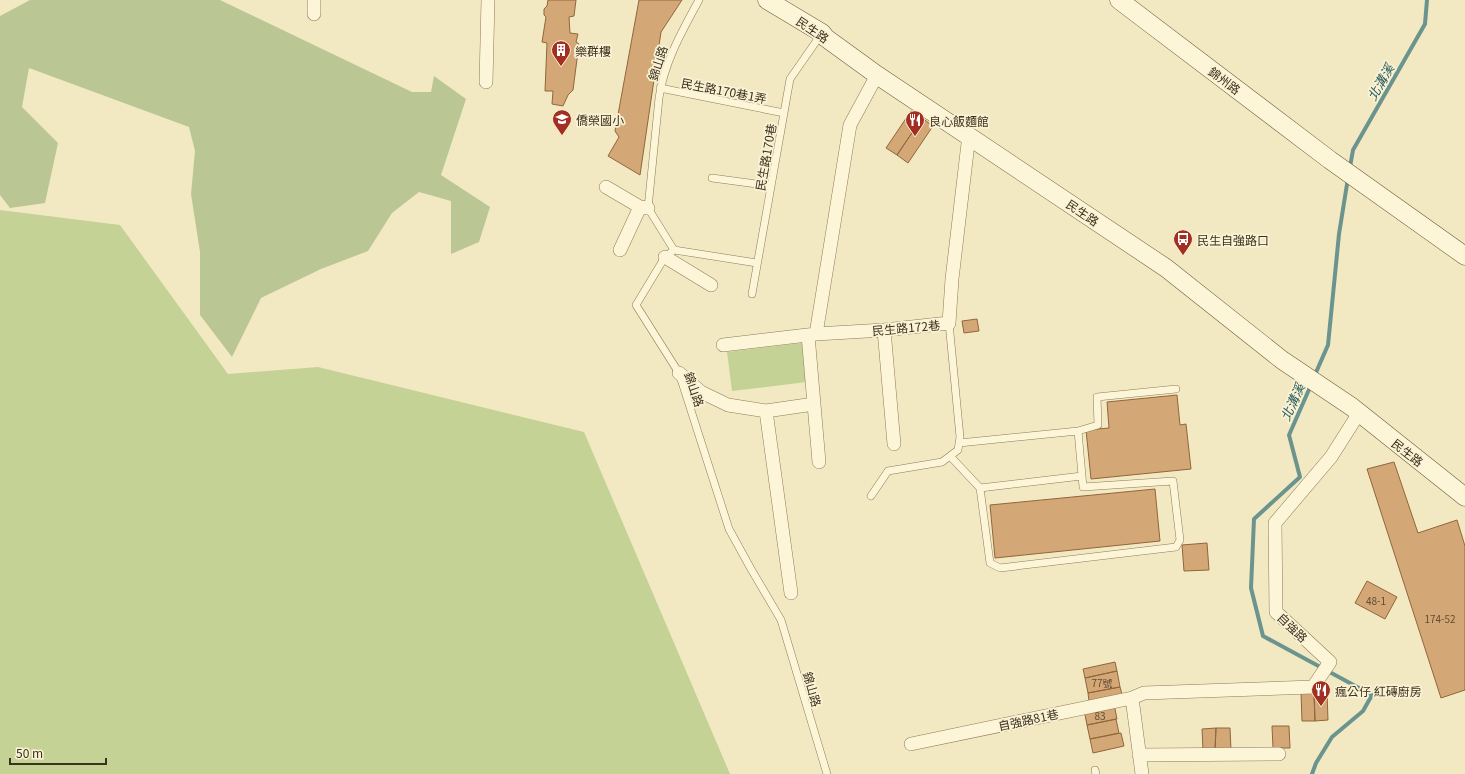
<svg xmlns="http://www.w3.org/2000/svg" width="1465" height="774" viewBox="0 0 1465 774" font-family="Georgia,'Noto Sans TC',serif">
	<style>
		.green { fill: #c4d296 }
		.cemetery { fill: #bbc695 }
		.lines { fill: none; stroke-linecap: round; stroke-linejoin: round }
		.stream { stroke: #6b948e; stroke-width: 4 }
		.building { fill: #d4a776; stroke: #90663b }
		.lane-casing { stroke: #8e7b58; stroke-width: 8 }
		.street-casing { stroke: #8e7b58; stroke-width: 14 }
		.secondary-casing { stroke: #705b3b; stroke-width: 19 }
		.lane { stroke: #fcf5d7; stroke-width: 7 }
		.street { stroke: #fcf5d7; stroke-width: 13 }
		.secondary { stroke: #fcf5d7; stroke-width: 18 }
		.labels { text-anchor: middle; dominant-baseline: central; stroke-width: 3.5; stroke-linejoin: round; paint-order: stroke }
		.number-label { font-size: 10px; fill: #634e33 }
		.street-label { font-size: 12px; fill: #3d301d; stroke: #f9f2d4 }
		.poi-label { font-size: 12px; fill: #3d301d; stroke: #f9f2d4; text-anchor: start }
		.water-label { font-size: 13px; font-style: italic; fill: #2b5c5e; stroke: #f9f2d4 }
	</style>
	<rect width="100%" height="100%" fill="#f2e9c3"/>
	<path class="green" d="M0 210 120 225 228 374 318 367 584 432 730 774H0Z
		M802 343 807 382 732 391 727 352Z"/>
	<path class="cemetery" d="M30 0H220L412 92H431L434 76 466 99 441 175 490 207 479 242 451 254V201L419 192 392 213 368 251 321 269 261 298 232 357 200 315V252L191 194 195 151 189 127 29 68 22 107 58 143 45 203 10 208 0 195V16Z"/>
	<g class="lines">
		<path class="stream" d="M1350 167 1353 150 1425 24 1427 0
			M1314 377 1328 345 1339 234 1348 178
			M1311 385 1289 435 1300 477 1254 519 1251 588 1263 636 1372 695 1363 711 1332 737 1316 763 1312 774"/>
	</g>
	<path class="building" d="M548 0H576L574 16 569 17 570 33 578 34 576 42 579 44 573 90 568 95 563 106 552 104 553 91H545L547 43 542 42 546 17 544 15V9L547 6Z
		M639 0H682L661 32 640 175 608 156 619 137 615 131Z
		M911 111 922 118 897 155 886 148Z
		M922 118 933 126 908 163 897 155Z
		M977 319 979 331 964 333 962 321Z
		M1177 395 1180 425 1186 424 1191 469 1091 479 1086 430 1109 428 1107 402Z
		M1394 462 1418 533 1457 520 1465 546V690L1441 698 1367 469Z
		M1155 489 1160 541 995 558 990 505Z
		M1207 543 1209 570 1184 571 1182 545Z
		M1367 581 1397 597 1385 619 1355 603Z
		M1115 662 1117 671 1085 678 1083 669Z
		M1117 671 1120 687 1088 693 1085 678Z
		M1120 687 1122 694 1089 701 1088 693Z
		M1327 692 1328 720 1315 721 1314 693Z
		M1301 693H1314L1315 721H1302Z
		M1114 704 1117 719 1087 725 1084 710Z
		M1116 719 1119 733 1090 739 1087 725Z
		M1272 726H1289L1290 748H1273Z
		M1216 728 1215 750H1203L1202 729Z
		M1216 728H1230L1231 750H1215Z
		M1121 733 1124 746 1093 753 1090 739Z"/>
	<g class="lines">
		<defs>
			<path id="lane" d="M699 0C682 31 664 63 659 98L648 208 674 250 665 257 636 305 679 373 729 529 751 569 781 620 827 774
				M660 88 784 113
				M712 178 771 186
				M674 250 757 263
				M752 294 790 79 822 33
				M1078 431 1098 425 1097 397 1176 389
				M950 456 980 488 990 563 1000 568 1176 547 1180 540 1173 481 1083 487 1078 431 959 443
				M980 488 1082 476
				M871 496 888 471 942 462 958 450 960 437 949 323
				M1095 770 1096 774"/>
			<path id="street" d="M314 14V0
				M486 82 488 0
				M606 187 640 207 648 208
				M620 250 640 207
				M665 257 711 285
				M884 330 894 444
				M816 334 850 125 877 75
				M808 335 819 462
				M723 345 816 334 884 330 949 323 952 279 969 135
				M679 373 701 392 728 405 766 411 814 404
				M766 411 791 593
				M1132 698 1142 774
				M911 744 1132 698 1144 693 1313 687 1330 662 1276 612 1275 523 1331 457 1359 413
				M1139 755 1279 754"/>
			<path id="secondary" d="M767 0 822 33 826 38 877 75 1166 268 1282 360 1352 407 1465 497
				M1119 0 1330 160 1465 256"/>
		</defs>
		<use href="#lane" class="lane-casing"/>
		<use href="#street" class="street-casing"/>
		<use href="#secondary" class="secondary-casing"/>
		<use href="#lane" class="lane"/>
		<use href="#street" class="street"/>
		<use href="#secondary" class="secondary"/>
	</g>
	<defs>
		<symbol id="building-pin" viewBox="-11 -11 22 30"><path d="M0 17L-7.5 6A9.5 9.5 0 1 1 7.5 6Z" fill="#a32f22" stroke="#f9f2d4"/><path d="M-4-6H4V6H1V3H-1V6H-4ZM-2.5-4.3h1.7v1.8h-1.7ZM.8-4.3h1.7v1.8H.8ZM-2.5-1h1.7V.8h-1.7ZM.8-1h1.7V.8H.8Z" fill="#fff"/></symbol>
		<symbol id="school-pin" viewBox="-11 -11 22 30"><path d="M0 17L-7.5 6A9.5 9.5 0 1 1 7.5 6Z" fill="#a32f22" stroke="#f9f2d4"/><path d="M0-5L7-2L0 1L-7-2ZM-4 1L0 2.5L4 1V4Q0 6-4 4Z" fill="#fff"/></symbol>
		<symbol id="restaurant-pin" viewBox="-11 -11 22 30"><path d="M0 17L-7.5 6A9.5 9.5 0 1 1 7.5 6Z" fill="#a32f22" stroke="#f9f2d4"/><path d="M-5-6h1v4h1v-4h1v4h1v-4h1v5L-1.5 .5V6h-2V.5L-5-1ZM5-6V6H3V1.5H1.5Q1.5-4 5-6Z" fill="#fff"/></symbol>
		<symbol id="bus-pin" viewBox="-11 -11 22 30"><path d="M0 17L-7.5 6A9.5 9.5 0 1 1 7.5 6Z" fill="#a32f22" stroke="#f9f2d4"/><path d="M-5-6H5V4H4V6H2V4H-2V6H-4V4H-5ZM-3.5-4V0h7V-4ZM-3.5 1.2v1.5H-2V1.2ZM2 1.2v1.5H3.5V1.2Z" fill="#fff"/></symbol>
	</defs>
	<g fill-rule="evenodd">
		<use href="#building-pin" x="550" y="39" width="22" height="30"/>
		<use href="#school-pin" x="551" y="108" width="22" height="30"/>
		<use href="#restaurant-pin" x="904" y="109" width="22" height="30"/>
		<use href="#bus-pin" x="1172" y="228" width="22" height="30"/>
		<use href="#restaurant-pin" x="1310" y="679" width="22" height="30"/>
	</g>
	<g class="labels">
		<g class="number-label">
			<text x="1376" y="600">48-1</text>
			<text x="1440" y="618">174-52</text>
			<text x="1102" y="682">77號</text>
			<text x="1100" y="715">83</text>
		</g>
		<g class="street-label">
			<text transform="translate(813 29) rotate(34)">民生路</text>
			<text transform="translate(657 63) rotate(-72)">錦山路</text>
			<text transform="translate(1225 80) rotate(37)">錦州路</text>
			<text transform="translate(724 90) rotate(11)">民生路170巷1弄</text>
			<text transform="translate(765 157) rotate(-80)">民生路170巷</text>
			<text transform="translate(1083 212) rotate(34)">民生路</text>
			<text transform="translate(906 327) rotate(-5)">民生路172巷</text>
			<text transform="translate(695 389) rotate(71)">錦山路</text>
			<text transform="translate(1408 452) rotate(38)">民生路</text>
			<text transform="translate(1293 627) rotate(44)">自強路</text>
			<text transform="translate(813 689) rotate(74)">錦山路</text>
			<text transform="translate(1028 719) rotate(-12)">自強路81巷</text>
		</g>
		<g class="poi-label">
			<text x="575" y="50">樂群樓</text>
			<text x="576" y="119">僑榮國小</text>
			<text x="929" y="120">良心飯麵館</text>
			<text x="1197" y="239">民生自強路口</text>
			<text x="1335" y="690">瘋公仔 紅磚廚房</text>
		</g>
		<g class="water-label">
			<text transform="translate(1380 82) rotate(-60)">北溝溪</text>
			<text transform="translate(1292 402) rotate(-66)">北溝溪</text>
		</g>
	</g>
	<path d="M10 758v6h96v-6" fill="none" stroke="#3d301d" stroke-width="2"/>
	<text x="16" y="758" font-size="12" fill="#3d301d" stroke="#f9f2d4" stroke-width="3" paint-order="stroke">50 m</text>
</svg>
